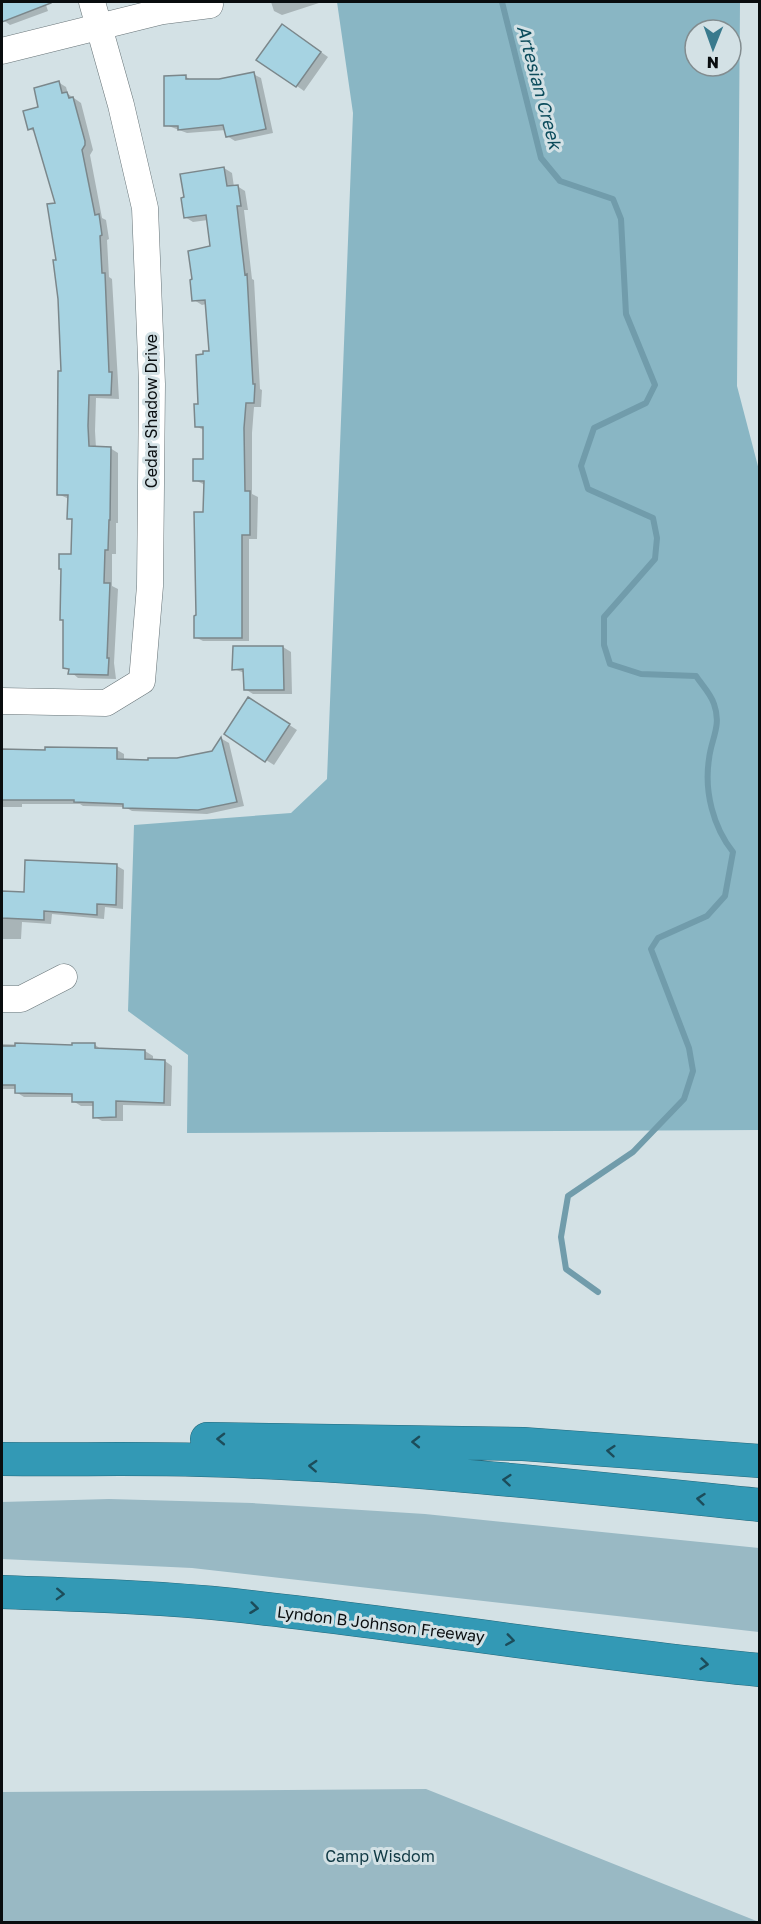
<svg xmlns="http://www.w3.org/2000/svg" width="761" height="1924" viewBox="0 0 761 1924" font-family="'Golos Text',sans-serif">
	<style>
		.green { fill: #99b9c4 }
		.forest { fill: #89b6c4; fill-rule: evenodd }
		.shadow { fill: #0003 }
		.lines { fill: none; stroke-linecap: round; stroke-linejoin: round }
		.stream { stroke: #719cab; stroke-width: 6 }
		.building { fill: #a6d3e2; stroke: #7b878b; stroke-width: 1.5 }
		.minor-casing { stroke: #687478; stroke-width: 27 }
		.highway-casing { stroke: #24687b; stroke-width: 34 }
		.minor { stroke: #fff; stroke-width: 26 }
		.highway { stroke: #3399b5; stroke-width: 33 }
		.oneway { stroke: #1c4c5a }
		.labels { text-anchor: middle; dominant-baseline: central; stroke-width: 6; stroke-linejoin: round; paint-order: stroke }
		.street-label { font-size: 16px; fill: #090d0f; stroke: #d3e1e5 }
		.park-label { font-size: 16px; fill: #103944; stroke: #d3e1e5 }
		.water-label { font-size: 18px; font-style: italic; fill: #0c4c5c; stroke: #d3e1e5 }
	</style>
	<rect width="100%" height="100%" fill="#d3e1e5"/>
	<path class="green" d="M109 1499 252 1503 425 1514 759 1548V1632L192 1568 2 1559V1502Z
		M426 1789 759 1922H2V1792Z"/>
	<path class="forest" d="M337 2H740L737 386 760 474 759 1130 187 1133 188 1055 128 1011 134 825 291 813 327 779 353 113ZM695 30H731V66H695Z"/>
	<path class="shadow" d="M2 2H45L48 11 10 25 2 19Z
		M271 2H322L282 15 274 11Z
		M290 30 328 57 304 91 297 86Z
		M253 74 261 78 273 133 235 141 227 136 226 130 187 133 166 125V77H186L193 81H219Z
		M58 82 66 87 68 94 81 103 92 146 93 150 90 155 102 218 106 220 109 239 107 240 109 277 112 279 119 399 96 398 95 431 96 448H110L118 453V523H116V554H112V586L118 589 114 663 116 679 78 678 65 667 73 521 69 518V499L58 494 63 372 57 204 36 132 29 129 40 108Z
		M224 168 232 173 234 187 237 186 245 191 248 210H244L252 279 254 280 260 389 262 390 261 407H254L252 433V494L258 497 257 539H249V641H203L195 637 205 485 195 480 205 461V431L196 426 210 352 206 304 202 305 194 300 212 247 208 220 193 222 185 217Z
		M283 647 291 652 292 694H253L245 689V673L233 669 235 648Z
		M256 703 297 730 274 765 266 760Z
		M222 739 229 743 244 806 207 814 132 811 125 807 83 806 80 804H22V807H2V750L46 752 117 750 124 754V760H177L213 752Z
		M117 866 124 870 123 909 105 907 104 919 52 914 51 924 22 922 21 939H2V948V893L25 894Z
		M2 1044 73 1047 94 1044 102 1050 145 1051 153 1056V1061H165L172 1066 171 1106 123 1105V1121H102L95 1117V1106H81L73 1101V1097H24L16 1092V1089H2Z"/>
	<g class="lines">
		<path class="stream" d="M502 2 541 158 560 181 613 199 621 219 626 314 655 385 646 403 594 428 581 466 588 489 653 518 657 538 655 559 604 617V645L610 664 641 674 696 676C702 685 711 694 714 704 722 726 711 739 709 759 704 791 713 827 733 852L725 896 707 916 658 938 651 949 689 1048 693 1071 684 1099 633 1152 568 1196 561 1237 566 1269 598 1292"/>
	</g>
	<path class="building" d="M2 2H51V3L2 22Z
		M282 24 321 52 296 87 256 60Z
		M254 72 266 129 226 137 223 125 178 130V126H164V76L186 75V79H219Z
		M59 81 62 93 67 92 69 98 73 97 85 141V145L82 150 95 215 99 214 102 235 100 236 102 273H105L109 372H112L111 395H89L88 426 89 446 111 447 110 520H109L108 550H105L104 583H110L107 658H109L108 675 68 674 69 669 63 668V620H60L61 569H59V554H71L72 519H67L68 495H57L58 371H61L58 299 53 260H56L47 204 55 203 33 128 28 130 23 111 38 107 34 88Z
		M224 167 227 186 238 185 241 206H237L245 275 247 274 253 384H255L254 403H246L244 428 245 491H250V535H242V638H194V616L196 615 194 512H203L204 481H193V459H203V427H195L194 404H198L196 355 203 354V351H209L205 300 192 301 190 280 192 279 188 251 210 246 206 215 184 218 181 198 184 197 180 174Z
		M233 646H283L284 690H244L243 669 232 670Z
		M248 697 290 724 265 762 224 734Z
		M221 737 237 802 198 810 123 808V804L74 802V800H2V749L45 750V747L117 748V759L148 760V758H177L212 751Z
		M25 860 117 864 116 905 97 904V915L44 911V920L2 918V891L24 892Z
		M15 1043 72 1045V1043H95V1048L145 1050V1059L165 1060 164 1103 116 1101V1117L93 1118V1102H72V1094L15 1093V1085H2V1046H15Z"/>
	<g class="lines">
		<defs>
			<path id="minor" d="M2 51 163 11 210 5
				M2 701 106 703 142 681 150 586 152 384 145 208 121 105 92 2
				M2 999H21L64 977"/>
			<path id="highway" d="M207 1439 523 1444 760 1461
				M2 1459C68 1460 135 1458 202 1460 388 1465 574 1486 760 1505
				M2 1592C78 1595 156 1597 233 1605 409 1624 583 1653 760 1670"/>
		</defs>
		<use href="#minor" class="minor-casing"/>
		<use href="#highway" class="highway-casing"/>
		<use href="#minor" class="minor"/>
		<use href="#highway" class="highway"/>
	</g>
	<defs><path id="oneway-chevron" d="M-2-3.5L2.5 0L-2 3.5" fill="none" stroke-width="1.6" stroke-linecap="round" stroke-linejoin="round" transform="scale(1.5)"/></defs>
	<g class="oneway">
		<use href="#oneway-chevron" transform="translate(221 1439) rotate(-179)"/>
		<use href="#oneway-chevron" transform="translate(416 1442) rotate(-179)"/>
		<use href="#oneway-chevron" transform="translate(611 1451) rotate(-175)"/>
		<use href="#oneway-chevron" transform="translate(313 1466) rotate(-177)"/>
		<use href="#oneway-chevron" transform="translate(507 1480) rotate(-175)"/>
		<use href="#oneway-chevron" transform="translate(701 1499) rotate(-174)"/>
		<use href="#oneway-chevron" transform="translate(60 1594) rotate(2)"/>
		<use href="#oneway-chevron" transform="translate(254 1608) rotate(7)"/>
		<use href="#oneway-chevron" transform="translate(510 1640) rotate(8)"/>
		<use href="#oneway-chevron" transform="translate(704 1664) rotate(6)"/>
	</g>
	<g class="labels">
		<g class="street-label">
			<text transform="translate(151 411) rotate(-90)">Cedar Shadow Drive</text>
			<text transform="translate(381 1624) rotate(7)">Lyndon B Johnson Freeway</text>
		</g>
		<g class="park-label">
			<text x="380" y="1856">Camp Wisdom</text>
		</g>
		<g class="water-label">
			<text transform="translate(540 87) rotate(75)">Artesian Creek</text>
		</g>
	</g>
	<rect width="761" height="1924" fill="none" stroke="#090d0f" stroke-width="6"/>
	<g transform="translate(713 48) rotate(181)"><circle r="28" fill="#d3e1e5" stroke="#828c8f" stroke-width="1.5"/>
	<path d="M0-4.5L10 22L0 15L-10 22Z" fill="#397a8d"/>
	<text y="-9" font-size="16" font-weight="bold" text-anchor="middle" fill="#090d0f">N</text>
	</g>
</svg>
